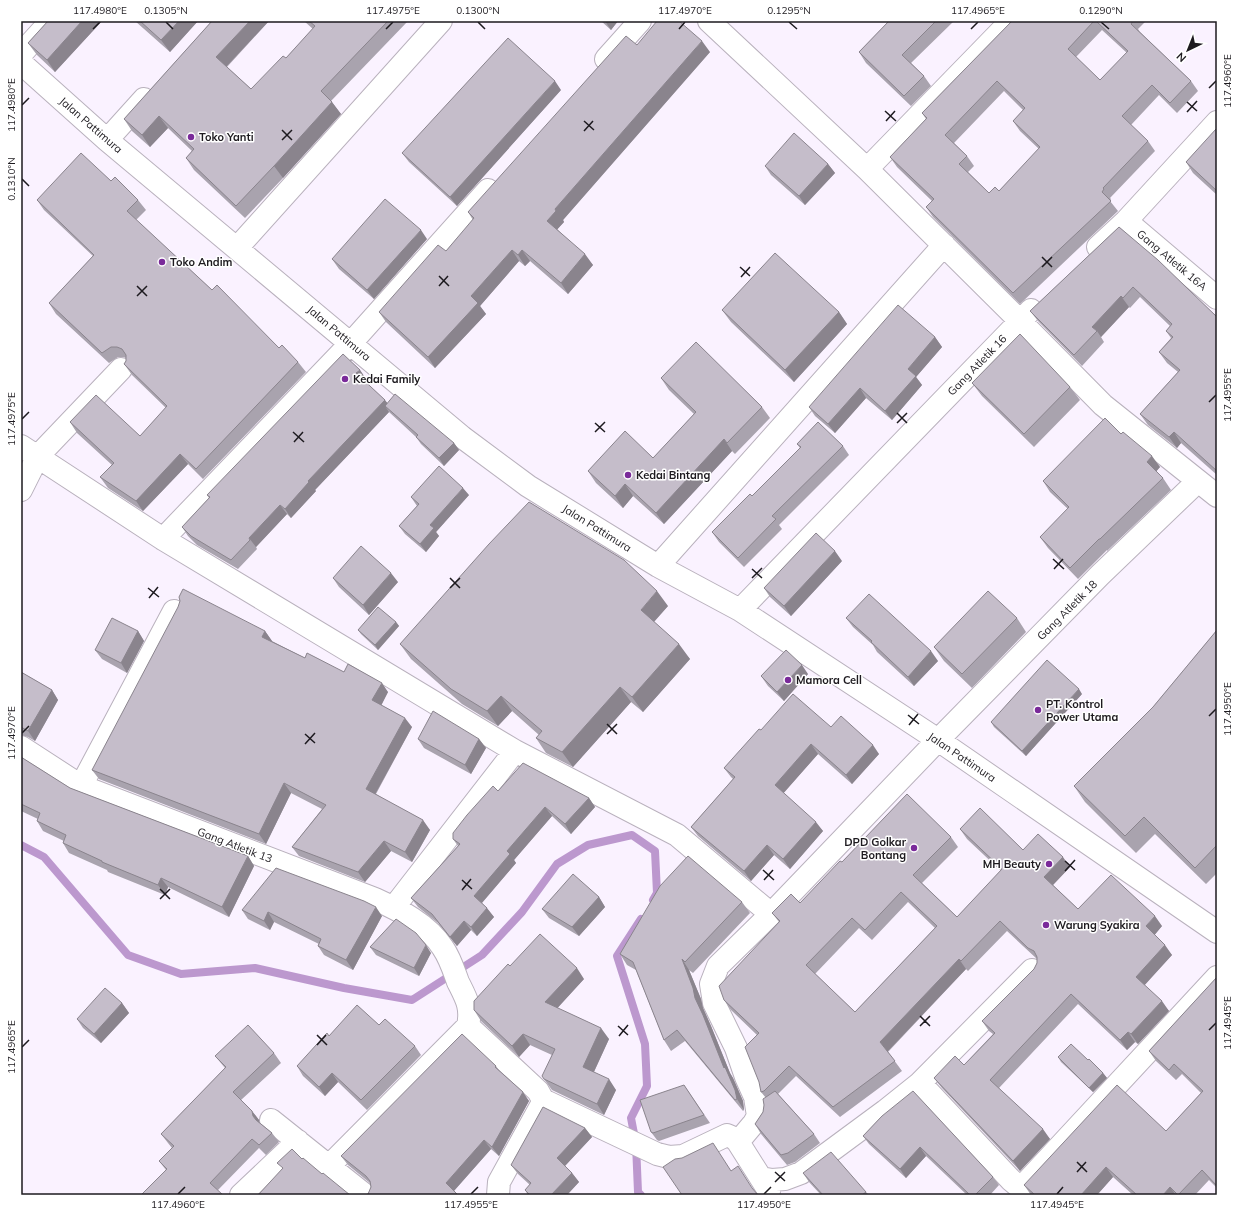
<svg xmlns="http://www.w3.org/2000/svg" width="1238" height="1216" viewBox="0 0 1238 1216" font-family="Mulish,sans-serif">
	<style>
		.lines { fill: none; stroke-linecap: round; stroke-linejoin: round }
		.stream { stroke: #bc98ce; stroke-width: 8 }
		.minor-casing { stroke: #b9b1bd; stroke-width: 24 }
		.minor { stroke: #fff; stroke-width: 22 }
		.wall { fill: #a9a3ae; fill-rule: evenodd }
		.shaded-wall { fill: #8a848d }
		.building { fill: #c5bdca; stroke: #8a848d; fill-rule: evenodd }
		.ticks { fill: none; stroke: #1d1a1f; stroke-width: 1.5 }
		.poi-dot { fill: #7a2a9a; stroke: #fff; stroke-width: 1.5 }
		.labels { text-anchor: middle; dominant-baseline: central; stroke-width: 3; stroke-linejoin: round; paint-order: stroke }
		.street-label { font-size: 11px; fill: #1d1a1f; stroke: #fff }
		.poi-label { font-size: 11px; font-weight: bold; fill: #1d1a1f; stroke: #fff; text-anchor: start }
		.neatline { fill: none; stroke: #1d1a1f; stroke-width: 1.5 }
		.ticks-label { font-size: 10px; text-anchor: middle; fill: #1d1a1f }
	</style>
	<rect width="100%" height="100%" fill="#faf2ff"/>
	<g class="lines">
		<path class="stream" d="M21 845 44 857 128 955 181 974 255 968 344 988 412 1000 482 955 522 912 557 864 588 845 632 835 655 851 657 893 653 900
			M641 1195 638 1192 636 1144 631 1118 647 1086 645 1044 617 956 641 919"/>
		<defs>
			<path id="minor" d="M709 21 867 169
				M1011 21 867 169 1020 321 1103 405 1217 496
				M21 54 51 21
				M606 59 640 21
				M21 63 107 140 462 437 528 486 658 566 740 610 938 740 1217 932
				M107 140 144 99
				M1126 221 1217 298
				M1098 247 1126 221 1217 122
				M237 248 441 21
				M21 446 163 539 515 751 677 835 771 914
				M21 490 38 456 121 369
				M163 539 351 343 488 190
				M658 566 944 245
				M740 610 1031 310
				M21 747 81 786 375 899C399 910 428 924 443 948 450 958 454 971 458 982 466 998 472 1007 468 1026L329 1166
				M81 786 174 611
				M394 907 515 751
				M468 1026 538 1091 543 1100 542 1104 499 1182 498 1195
				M920 1083 1032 970
				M543 1100 636 1144 657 1154 669 1157 683 1156 727 1135 734 1138 738 1142 769 1191
				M271 1120 365 1195
				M738 1142 754 1123 758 1116 755 1097 746 1077 736 1048 714 1003 711 984 718 966 771 914 938 740 1100 575 1198 481
				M761 1178 772 1180 785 1179 801 1173 885 1111 920 1083 1011 1180 1017 1185 1023 1186 1217 977
				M241 1195 298 1141"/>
		</defs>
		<use href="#minor" class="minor-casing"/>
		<use href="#minor" class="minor"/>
	</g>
	<path class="wall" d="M48 21H102L55 72 37 55 28 43Z
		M135 21H198L170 52Z
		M212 21H269L227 67 251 89 286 58 313 29 304 21H408L331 101 341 114 283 178 245 218 194 170 186 158 192 151 168 128 150 147 132 131 124 119Z
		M601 21H618L611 30Z
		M889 21H954L911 63 924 76 931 86 911 106 866 63 859 52Z
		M1012 21H1146L1138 29 1140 32 1191 81 1198 91 1177 113 1159 95 1131 125 1148 141 1155 151 1110 198 1111 199 1110 201 1118 211 1020 304 933 217 926 207 932 201 897 167 890 157 926 119 922 113ZM1102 30 1127 53 1100 80 1076 57ZM1004 91 1023 110 1013 121 1020 131 1039 149 999 191 989 193 968 172 974 166 967 156 954 143Z
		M637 45 710 52 563 220 564 222 557 229 593 265 568 294 530 261 525 266 519 261 480 306 486 314 435 368 386 322 379 312 446 251 473 220 468 212Z
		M561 90 457 206 409 162 402 153Z
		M1217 130V195L1193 173 1186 162Z
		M828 164 835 173 805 205 771 175 765 166Z
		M111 181 138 200 146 210 136 220 212 290 279 348 298 362 306 372 203 479 188 464 143 511 108 488 100 477 112 465 77 433 70 422 140 436 166 408 132 375 124 364 126 361V358L124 357H118L109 363 56 314 49 303 93 256 44 210 37 200Z
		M1119 227 1217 317V475L1181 443 1177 448 1148 425 1140 414 1178 372 1167 363 1159 352 1171 338 1166 331 1170 326 1140 297 1130 308 1129 307 1101 337 1104 342 1082 366 1038 321 1030 311Z
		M427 239 374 299 339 269 332 259Z
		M722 310 839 312 847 324 794 382 731 322Z
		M935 337 942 347 916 377 922 385 892 420 866 398 835 433 815 416 809 407Z
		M360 370 366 379 365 381 387 403 454 443 459 450 444 466 421 444 416 437 389 412 315 490 316 491 291 518 287 514 256 547 257 549 238 569 197 545 188 536 182 527 209 498 207 495Z
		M661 378 762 407 770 418 735 454 732 451 664 524 633 496 623 508 596 483 588 471 653 458 694 414 669 390Z
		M972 383 1070 387 1080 400 1034 447 982 396Z
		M1121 434 1160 467 1156 471 1163 478 1171 490 1107 551V550L1078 579 1048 548 1040 537 1068 509 1050 492 1043 481Z
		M797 444 843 446 849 455 779 525 782 529 744 567 719 542 712 532 752 496 800 448Z
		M469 495 436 532 439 536 426 552 405 534 399 526 417 506 411 497Z
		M842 561 791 616 770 597 764 588Z
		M333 578 398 582 369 615 339 587Z
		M668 606 654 622 690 659 643 712 631 702 573 767 546 753 536 738 539 735 512 711 498 726 462 704 411 659 400 644Z
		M846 618 938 661 914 686 877 652 873 645 853 627Z
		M1017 618 1026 632 972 688 944 661 934 647Z
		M396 622 399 626 378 650 361 634 358 630Z
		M1217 630V873L1206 884 1155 834 1136 853 1085 802 1074 786 1153 707Z
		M138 631 144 641 127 673 102 659 95 650Z
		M265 631 272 641 305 658 344 672 388 692 381 705 412 727 376 794 430 830 412 862 391 851 365 882 299 856 292 847 322 809 291 793 266 844 99 779 92 770Z
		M21 672 52 690 58 700 35 741 28 737 21 735Z
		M808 674 784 701 768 686 761 676Z
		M1082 694 1026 756 994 727 991 722Z
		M831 727 879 754 852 784 818 754 783 793 823 831 790 869 774 855 751 881 698 836 691 827 733 779 731 777 724 768 761 730Z
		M418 739H479L486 748 471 774 424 748Z
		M21 757 70 788 248 856 254 866 229 917 168 887 165 895 108 872 107 870 69 853 63 843 64 841 43 831 37 821 38 819 21 811Z
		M498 791 589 798 595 807 571 834 552 816 514 860 516 863 482 903 494 917 477 936 471 930 457 946 438 923 418 907 411 898 458 846 453 839Z
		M960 829 1023 850 1070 867 1053 885 1078 909 1162 926 1154 935 1172 955 1144 985 1169 1011 1138 1044 1135 1042 1127 1050 1078 1004 999 1088 1050 1139 1020 1171 942 1088 934 1078 964 1065 993 1034 989 1031 982 1021 1034 969 1037 963V959L1007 931 968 971 966 969 888 1052 902 1071 840 1117 796 1076 778 1094 814 1134 820 1143 795 1162 787 1165 761 1134 755 1124 763 1112 766 1098 761 1092 757 1035 731 1010 724 1000 779 922 772 913 800 903 842 862 951 837 958 847 922 883 957 917 1001 871 967 839ZM908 902 935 928 855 1012 815 974 859 928 872 940Z
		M599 897 605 907 579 936 549 918 542 909Z
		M742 902 750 913 693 973 689 970 701 999 703 1008 711 1026 730 1073 733 1078 743 1101 744 1110 743 1111 685 1041 671 1051 664 1040 636 970 627 965 620 954Z
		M242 910 382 916 353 970 324 955 318 946 319 944 274 922 270 930 248 919Z
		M370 947 431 953 419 976 376 955Z
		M510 966 584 979 557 1008 609 1039 594 1072 616 1090 604 1115 552 1090 544 1079 552 1055 530 1045 519 1057 481 1021 474 1010Z
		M1217 977V1188L1209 1180 1195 1195H1133L1113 1177 1097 1195H1031L1024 1185 1166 1131 1201 1093 1182 1074 1176 1080 1156 1061 1149 1051Z
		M122 1003 129 1013 101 1043 83 1028 77 1019Z
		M379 1025 415 1046 421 1055 367 1110 338 1082 325 1096 303 1076 297 1066 329 1036Z
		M274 1053 281 1063 241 1100 252 1111 259 1120V1122L272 1133 279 1142 266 1155 259 1148 218 1190 166 1170 159 1161 172 1148 168 1143 161 1134 225 1068 215 1056Z
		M1058 1057 1103 1073 1107 1078 1093 1092 1061 1062Z
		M496 1066 500 1072 529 1101 499 1156 491 1149 454 1191 368 1194 371 1187 370 1183 348 1165 341 1156Z
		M684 1085 710 1123 659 1141 657 1140 651 1132Z
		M882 1116 993 1177 999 1185 990 1195H967L926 1156 906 1178 869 1144 863 1136Z
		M585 1128 592 1137 565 1166 572 1173 579 1182 567 1195H528L525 1190 530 1185 518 1174 511 1165Z
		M803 1173 866 1192 869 1195H821L809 1182Z"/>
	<path class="shaded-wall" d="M82 21H102L55 72 47 60Z
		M179 21H198L170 52 161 40Z
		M250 21H269L224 69 216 57Z
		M605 21H618L611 30Z
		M702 41 710 52 563 220 564 222 555 232 547 221 555 209Z
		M555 81 561 90 457 206 450 197Z
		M332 102 341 114 283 178 274 166Z
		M159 116 168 128 150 147 142 135Z
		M828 164 835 173 805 205 799 196Z
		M421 230 427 239 374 299 367 290Z
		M512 250 519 261 480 306 486 314 435 368 428 357 471 296Z
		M522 250 530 261 525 266 518 255Z
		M585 254 593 265 568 294 561 283Z
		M1121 296 1129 307 1101 337 1097 331 1092 327Z
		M839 312 847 324 794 382 785 370Z
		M935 337 942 347 916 377 922 385 892 420 885 411 908 369Z
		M360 370 366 379 363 382 356 373Z
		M860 388 866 398 835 433 828 424Z
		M385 400 392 409 385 406 389 412 315 490 316 491 291 518 285 509 308 481Z
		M1174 432 1181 443 1177 448 1169 437Z
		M724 439 732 451 664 524 656 513Z
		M454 443 459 450 444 466 439 458Z
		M180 454 188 464 143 511 136 501Z
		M1152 456 1160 467 1155 473 1147 462Z
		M625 484 633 496 623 508 615 496Z
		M463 488 469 495 436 532 439 536 426 552 420 544 430 525Z
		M280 505 287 514 256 547 249 538Z
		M835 551 842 561 791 616 784 606Z
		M391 573 398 582 369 615 363 605Z
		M657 591 668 606 651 625 641 610Z
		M396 622 399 626 378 650 375 645Z
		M138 631 144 641 127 673 121 663Z
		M265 631 272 641 269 646 262 637Z
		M679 644 690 659 643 712 632 697Z
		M931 651 938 661 914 686 908 677Z
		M802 665 808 674 784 701 777 692Z
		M382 683 388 692 379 710 372 700Z
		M620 687 631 702 573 767 562 752Z
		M1079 689 1082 694 1026 756 1022 751Z
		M52 690 58 700 35 741 28 731Z
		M501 696 512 711 498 726 487 711Z
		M405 718 412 727 373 798 366 789Z
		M479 739 486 748 471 774 465 765Z
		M811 744 818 754 782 795 775 785Z
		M873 745 879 754 852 784 846 775Z
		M284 783 291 793 266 844 259 834Z
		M589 798 595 807 571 834 565 824Z
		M545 807 552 816 514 860 516 863 480 905 474 896 507 851Z
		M423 820 430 830 412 862 405 852Z
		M816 822 823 831 790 869 783 859Z
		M384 841 391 851 365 882 358 872Z
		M767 845 774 855 751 881 744 871Z
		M248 856 254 866 229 917 222 907Z
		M1063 857 1070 867 1051 887 1044 877Z
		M161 878 168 887 165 895 158 885Z
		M599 897 605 907 579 936 572 927Z
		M376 907 382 916 353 970 346 960Z
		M487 908 494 917 477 936 471 927Z
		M268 912 274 922 270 930 264 921Z
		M1155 916 1162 926 1153 937 1146 926Z
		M464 921 471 930 457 946 450 937Z
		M426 945 431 953 419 976 414 968Z
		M1165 945 1172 955 1143 987 1136 977Z
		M682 959 689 970 701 999 703 1008 711 1026 730 1073 733 1078 743 1101 744 1110 737 1099 695 998Z
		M959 959 966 969 887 1052 880 1042Z
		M577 968 584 979 553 1013 545 1002Z
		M1162 1001 1169 1011 1138 1044 1131 1034Z
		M122 1003 129 1013 101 1043 94 1034Z
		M601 1028 609 1039 591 1078 583 1067Z
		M1128 1032 1135 1042 1127 1050 1120 1040Z
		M523 1034 530 1045 519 1057 512 1046Z
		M332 1073 338 1082 325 1096 319 1087Z
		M1103 1073 1107 1078 1093 1092 1089 1088Z
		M609 1079 616 1090 604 1115 597 1104Z
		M523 1092 529 1101 499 1156 492 1147Z
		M252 1111 259 1120 260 1125 253 1116Z
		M585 1128 592 1137 563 1168 557 1158Z
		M1043 1129 1050 1139 1020 1171 1013 1161Z
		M484 1140 491 1149 452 1193 446 1183Z
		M920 1147 926 1156 906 1178 900 1169Z
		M1106 1167 1113 1177 1097 1195H1081Z
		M572 1173 579 1182 567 1195H551Z
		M1170 1187 1176 1195H1163Z"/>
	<path class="building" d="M48 21H82L47 60 28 43Z
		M140 21H179L161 40Z
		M212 21H250L216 57 251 89 283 56 286 58 315 26 309 21H388L321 91 332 102 274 166 236 206 186 158 194 149 159 116 142 135 124 119Z
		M657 21H679L702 41 555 209 556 211 547 221 585 254 561 283 522 250 518 255 512 250 471 296 478 303 428 357 379 312 438 245 446 251 474 218 468 212 626 36 637 45Z
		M889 21H936L902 55 924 76 904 96 859 52Z
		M1012 21H1094L1068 49 1100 80 1128 51 1096 21H1133L1131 24 1191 81 1170 103 1152 85 1122 116 1148 141 1103 188 1104 189 1102 192 1111 201 1013 293 926 207 934 199 890 157 927 118 922 113ZM997 81 1025 108 1013 121 1040 147 999 191 995 187 989 193 959 164 967 156 945 135Z
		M508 38 555 81 450 197 402 153Z
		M1216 129 1217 130V191L1186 162Z
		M794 133 828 164 799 196 765 166Z
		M81 153 111 181 115 177 138 200 127 211 212 290 217 285 279 348 282 345 298 362 196 469 180 454 136 501 100 477 114 463 70 422 96 395 140 436 167 406 124 364 126 361V355L122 349 117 347H111L102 353 49 303 94 255 37 200Z
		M385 199 421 230 367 290 332 259Z
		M1119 227 1158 260 1217 317V471L1174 432 1169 437 1140 414 1180 370 1159 352 1173 337 1166 331 1172 324 1133 287 1123 298 1121 296 1092 327 1097 331 1074 355 1030 311Z
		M775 253 839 312 785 370 722 310Z
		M898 305 935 337 908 369 916 376 885 411 860 388 828 424 809 407Z
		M1020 334 1070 387 1024 434 972 383Z
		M696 342 762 407 727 443 724 439 656 513 625 484 615 496 588 471 625 431 653 458 696 412 661 378Z
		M343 354 360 370 356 373 385 400 308 481 309 482 285 509 280 505 249 538 250 540 231 560 191 536 182 527 210 497 207 495Z
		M395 394 454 443 439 458 416 437 418 435 385 406Z
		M1105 418 1121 434 1123 432 1152 456 1147 462 1163 478 1100 539H1099L1070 568 1040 537 1069 507 1043 481Z
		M818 422 843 446 772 516 776 519 738 558 712 532 750 494 752 496 801 447 797 444Z
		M439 466 463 488 430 525 434 528 420 544 399 526 419 504 411 497Z
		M529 502 624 560 657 591 641 610 679 644 632 697 620 687 562 752 536 738 542 731 501 696 487 711 451 689 400 644 489 544Z
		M816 533 835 551 784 606 764 588Z
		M361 546 391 573 363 605 333 578Z
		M183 589 265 631 262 637 305 658 307 653 344 672 348 664 382 683 372 700 405 718 366 789 423 820 405 852 384 841 358 872 292 847 326 805 284 783 259 834 92 770 178 607 180 601 179 597Z
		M988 591 1017 618 962 674 934 647Z
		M869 594 931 651 908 677 871 642 872 641 846 618Z
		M378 607 396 622 375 645 358 630Z
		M112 618 138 631 121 663 95 650Z
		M1217 630V845L1195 868 1144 817 1125 836 1074 786 1153 707Z
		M786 650 802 665 777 692 761 676Z
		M1047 660 1079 689 1022 751 991 722Z
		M21 672 52 690 28 731 21 727Z
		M793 694 831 727 841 716 873 745 846 775 811 744 775 785 816 822 783 859 767 845 744 871 691 827 735 777 724 768 759 729 761 730Z
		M433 711 479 739 465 765 418 739Z
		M21 757 70 788 248 856 222 907 161 878 158 885 102 862V861L63 843 66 835 37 821 40 813 21 804Z
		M523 763 589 798 565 824 545 807 507 851 510 854 474 896 487 908 471 927 464 921 450 937 432 914 411 898 460 844 453 839V833L467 815 493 786 498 791Z
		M907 794 951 837 913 875 957 917 1002 869 960 829 980 808 1023 850 1038 834 1063 857 1044 877 1078 909 1111 875 1155 916 1146 926 1165 945 1136 977 1162 1001 1131 1034 1128 1032 1120 1040 1071 994 990 1080 1043 1129 1013 1161 934 1078 955 1056 964 1065 995 1033 982 1021 1034 969 1037 963V957L1034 951 1028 948 1000 921 961 961 959 959 880 1042 895 1061 833 1107 789 1066 764 1091 761 1092 759 1082 745 1047 759 1033 724 1000 719 986 780 921 772 913 791 894 800 903 840 861 842 862ZM901 892 937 926 855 1012 806 965 852 918 865 930Z
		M688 856 742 902 685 962 682 959 693 988 695 998 703 1015 724 1068 725 1067 735 1090 737 1099 735 1100 677 1030 664 1040 633 962 620 954 660 886Z
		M276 868 364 901 376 907 346 960 318 946 321 939 268 912 264 921 242 910Z
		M573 874 599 897 572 927 542 909Z
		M396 919 416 933 426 945 414 968 370 947Z
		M540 934 577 968 545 1002 601 1028 583 1067 609 1079 597 1104 544 1079 542 1076 555 1049 523 1034 512 1046 474 1010V1001L508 964 510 966Z
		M1217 977V1186L1202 1170 1178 1195 1170 1187 1163 1195H1137L1106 1167 1081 1195H1035L1024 1185 1117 1085 1166 1131 1203 1091 1174 1064 1169 1070 1149 1051Z
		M105 988 122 1003 94 1034 77 1019Z
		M357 1005 379 1025 385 1019 415 1046 361 1100 332 1073 319 1087 297 1066 327 1033 329 1036Z
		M248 1025 274 1053 233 1092 252 1111 253 1116 256 1120 272 1133 259 1145 252 1139 210 1183 223 1195H143L142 1194 167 1169 159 1161 174 1146 161 1134 226 1067 215 1056Z
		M462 1034 496 1066 495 1067 523 1092 492 1147 484 1140 446 1183 458 1195H366L368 1194 371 1187 370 1181 366 1176 341 1156Z
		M1071 1044 1088 1060 1089 1059 1103 1073 1089 1088 1058 1057Z
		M684 1085 704 1115 653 1133 651 1132 640 1100Z
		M775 1091 814 1134 788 1153 781 1155 755 1124 763 1112 764 1105 763 1099Z
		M913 1091 993 1177 975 1195H970L920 1147 900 1169 863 1136 882 1116Z
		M543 1107 585 1128 557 1158 572 1173 551 1195H530L525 1190 531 1183 511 1165Z
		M713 1143 731 1171 738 1166 752 1188 758 1195H682L663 1167 675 1159 682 1158Z
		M292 1149 302 1159 303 1158 322 1174 323 1173 350 1195H258L283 1168 277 1163Z
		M831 1152 866 1192 862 1195H823L803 1173Z"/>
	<path class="ticks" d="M166 22 173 29M478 22 485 29M789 22 797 29M1101 22 1109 29M93 29 100 22M386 29 393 22M679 29 685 22M971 29 978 22M1209 88 1216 81M1187 102 1197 111M22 105 29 98M885 111 896 121M1187 112 1197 101M584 121 594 130M886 121 895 111M282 130 292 140M584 131 593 121M282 140 292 130M22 179 29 186M1042 257 1052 267M740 267 750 276M1042 267 1052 257M439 276 449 286M741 277 750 267M137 286 147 296M439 286 448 276M137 296 147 286M1209 402 1216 395M897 413 907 423M22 419 29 412M595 423 605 432M897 423 907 413M293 432 304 442M595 432 605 422M294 442 303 432M1053 559 1064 569M752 569 762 578M1054 569 1063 559M450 578 460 588M752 578 762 568M148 588 159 597M450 588 460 578M149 598 158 587M908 715 919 724M1209 716 1216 709M607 724 617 734M909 725 918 714M22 733 29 726M305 734 315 743M607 734 617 724M305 744 315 733M1065 861 1075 870M763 870 774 880M1065 871 1075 860M462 880 472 889M764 880 773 870M160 889 170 899M462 890 471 879M160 899 170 889M920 1016 930 1026M618 1026 628 1035M920 1026 930 1016M1209 1030 1216 1023M317 1035 327 1045M619 1036 628 1025M317 1045 326 1035M22 1047 29 1040M1077 1162 1087 1172M775 1172 785 1181M1077 1172 1086 1162M775 1182 785 1172M178 1194 185 1187M471 1194 478 1187M764 1194 771 1187M1057 1194 1063 1187"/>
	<g class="poi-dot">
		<circle cx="191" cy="137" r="4"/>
		<circle cx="162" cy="262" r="4"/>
		<circle cx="345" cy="379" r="4"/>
		<circle cx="628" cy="475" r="4"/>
		<circle cx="788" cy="680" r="4"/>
		<circle cx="1038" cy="710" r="4"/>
		<circle cx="914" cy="848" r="4"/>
		<circle cx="1049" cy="864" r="4"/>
		<circle cx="1046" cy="925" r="4"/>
	</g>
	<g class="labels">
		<g class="street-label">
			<text transform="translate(91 125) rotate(41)">Jalan Pattimura</text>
			<text transform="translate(1172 260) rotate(40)">Gang Atletik 16A</text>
			<text transform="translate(339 333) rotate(40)">Jalan Pattimura</text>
			<text transform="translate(977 365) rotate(-46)">Gang Atletik 16</text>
			<text transform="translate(597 528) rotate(32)">Jalan Pattimura</text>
			<text transform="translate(1067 610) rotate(-45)">Gang Atletik 18</text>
			<text transform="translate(962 757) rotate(34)">Jalan Pattimura</text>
			<text transform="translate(235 845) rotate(21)">Gang Atletik 13</text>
		</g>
		<g class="poi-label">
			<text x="199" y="137">Toko Yanti</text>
			<text x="170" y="262">Toko Andim</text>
			<text x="353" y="379">Kedai Family</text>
			<text x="636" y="475">Kedai Bintang</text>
			<text x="796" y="680">Mamora Cell</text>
			<text x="1046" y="704">PT. Kontrol<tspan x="1046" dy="13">Power Utama</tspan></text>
			<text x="906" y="842" text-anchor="end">DPD Golkar<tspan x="906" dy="13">Bontang</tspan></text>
			<text x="1041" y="864" text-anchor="end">MH Beauty</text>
			<text x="1054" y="925">Warung Syakira</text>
		</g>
	</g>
	<rect width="1238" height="1216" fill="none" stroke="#ffffff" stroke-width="44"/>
	<g transform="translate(1188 50) rotate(223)" stroke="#ffffff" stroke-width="3" paint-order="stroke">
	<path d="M0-3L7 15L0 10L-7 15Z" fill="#1d1a1f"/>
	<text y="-6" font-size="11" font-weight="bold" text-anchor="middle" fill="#1d1a1f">N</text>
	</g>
	<rect x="22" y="22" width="1194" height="1172" class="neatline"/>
	<g class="ticks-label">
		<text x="100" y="14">117.4980°E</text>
		<text x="166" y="14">0.1305°N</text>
		<text x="393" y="14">117.4975°E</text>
		<text x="478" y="14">0.1300°N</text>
		<text x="685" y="14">117.4970°E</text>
		<text x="789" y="14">0.1295°N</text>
		<text x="978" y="14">117.4965°E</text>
		<text x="1101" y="14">0.1290°N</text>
		<text transform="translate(1227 81) rotate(-90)" y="4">117.4960°E</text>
		<text transform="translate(11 105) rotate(-90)" y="4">117.4980°E</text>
		<text transform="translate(11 179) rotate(-90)" y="4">0.1310°N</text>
		<text transform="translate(1227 395) rotate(-90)" y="4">117.4955°E</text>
		<text transform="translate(11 419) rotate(-90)" y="4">117.4975°E</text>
		<text transform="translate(1227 709) rotate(-90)" y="4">117.4950°E</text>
		<text transform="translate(11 733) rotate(-90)" y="4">117.4970°E</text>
		<text transform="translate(1227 1023) rotate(-90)" y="4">117.4945°E</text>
		<text transform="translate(11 1047) rotate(-90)" y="4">117.4965°E</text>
		<text x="178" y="1208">117.4960°E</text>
		<text x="471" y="1208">117.4955°E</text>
		<text x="764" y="1208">117.4950°E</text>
		<text x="1057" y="1208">117.4945°E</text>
	</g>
</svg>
